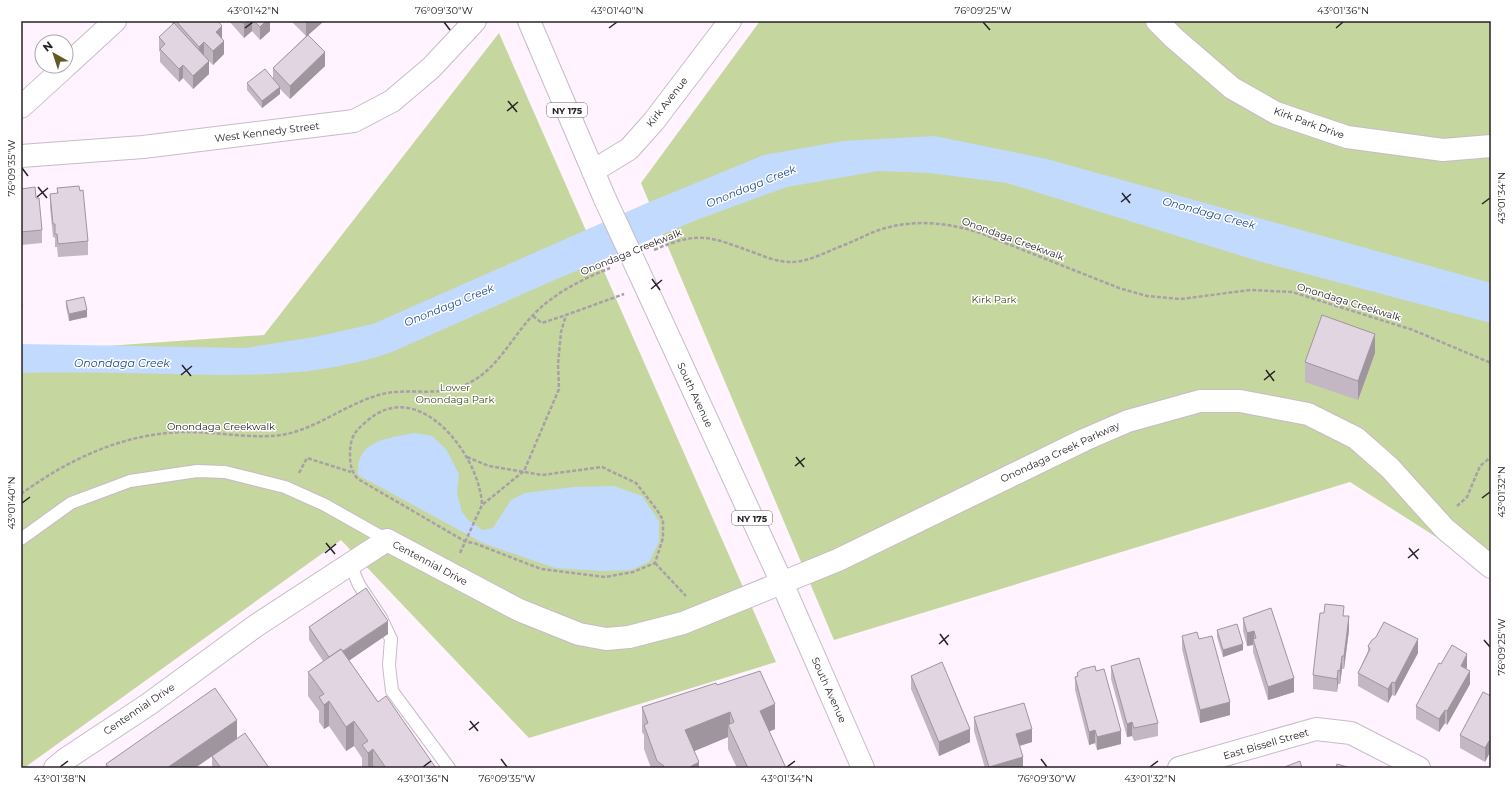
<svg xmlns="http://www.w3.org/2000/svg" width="1512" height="789" viewBox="0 0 1512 789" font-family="Montserrat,sans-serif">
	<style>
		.green { fill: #c6d69f }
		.water { fill: #c2dafe }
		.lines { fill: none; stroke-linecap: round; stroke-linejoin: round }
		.service-casing { stroke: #c7bbc7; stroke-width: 14 }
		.minor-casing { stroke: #c7bbc7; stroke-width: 24 }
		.primary-casing { stroke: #c7bbc7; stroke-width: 24 }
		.path { stroke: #a89fa8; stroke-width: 2.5; stroke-dasharray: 4 2; stroke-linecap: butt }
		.service { stroke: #fff; stroke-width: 12 }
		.minor { stroke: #fff; stroke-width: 22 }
		.primary { stroke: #fff; stroke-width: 22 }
		.primary-bridge-casing { stroke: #c7bbc7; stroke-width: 24; stroke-linecap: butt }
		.primary-bridge { stroke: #fff; stroke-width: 22 }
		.wall { fill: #c2b7c2 }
		.shaded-wall { fill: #9e959e }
		.building { fill: #e2d5e2; stroke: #9e959e }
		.ticks { fill: none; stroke: #272227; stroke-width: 1.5 }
		.labels { text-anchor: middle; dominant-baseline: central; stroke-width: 3; stroke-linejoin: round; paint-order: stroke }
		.shield { fill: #fff; stroke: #686468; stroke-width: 1 }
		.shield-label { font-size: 9px; font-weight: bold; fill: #272227 }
		.street-label { font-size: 10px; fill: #272227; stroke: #fff }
		.park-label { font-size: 10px; fill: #3c4815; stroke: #fff }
		.water-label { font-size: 11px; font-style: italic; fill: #1b4a8e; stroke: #fff }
		.neatline { fill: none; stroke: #272227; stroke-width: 1.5 }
		.ticks-label { font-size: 10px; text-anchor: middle; fill: #272227 }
	</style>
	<rect width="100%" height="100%" fill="#fef3fe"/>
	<path class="green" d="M760 21H1491V572L1350 482 834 640 641 183Z
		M499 33 776 662 529 738 341 540 24 768H21V352L264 335Z"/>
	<path class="water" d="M934 136 1047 159 1491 283V323L1258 261 1007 183 930 173 878 171 787 187 699 219 550 282 392 352C322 377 248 376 176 374 124 373 73 372 21 373V344L245 348 315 337 373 324 647 203 764 155 843 141Z
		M415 433 432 436 446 449 459 474 457 493 462 512 468 520 483 530 493 528 511 500 525 493 573 487 614 486 642 496 659 521V542L649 562 631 570 602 571 555 568 483 543 358 475C355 440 389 438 415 433Z"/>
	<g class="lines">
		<defs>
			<path id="service" d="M21 539 71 503 130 481 197 471 225 472 285 487 325 505 387 540
				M350 564 359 585 381 618 391 639 389 665 392 691 449 768"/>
			<path id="minor" d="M1157 21 1174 38 1232 88 1276 113 1347 137 1443 150 1491 146
				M66 66 115 21
				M21 107 66 66
				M21 156 143 147 354 121 392 101 431 68 475 21
				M593 171 629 149 654 121 730 21
				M55 768 66 759 149 704 257 625 387 540 519 610 579 634 606 639 629 637 683 623 838 560 1084 440 1128 421 1200 401H1240L1308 414 1356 438 1390 468 1445 529 1491 567
				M1179 768 1316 729 1351 733 1419 768"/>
			<path id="primary" d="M529 21 605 199
				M638 270 782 583 863 768"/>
		</defs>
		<use href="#service" class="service-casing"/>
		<use href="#minor" class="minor-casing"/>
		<use href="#primary" class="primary-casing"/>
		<path class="path" d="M654 250C699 230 711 237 755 253 766 257 778 262 790 262 808 262 824 253 839 247 853 242 865 235 879 230 912 219 947 222 980 233L1119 288 1147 296 1180 299 1251 290 1292 292 1413 330 1491 363
			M533 316 542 323 566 315
			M467 457 489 466 542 475 602 467 636 483 657 510 663 520V538L655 563 633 572 605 577 541 569 474 543 466 542 358 479C350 470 350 463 350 451 351 436 355 431 367 421 418 375 480 455 482 505
			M299 473 307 458 351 472
			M21 494C70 458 127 432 188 432 218 432 259 440 287 434 321 426 348 403 382 394 407 388 435 396 460 387 498 373 510 337 537 311 558 291 583 279 610 268
			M1457 506 1467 497 1480 466 1491 457
			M460 553 482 505 524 471 559 389 558 364 561 332 566 315 624 294
			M655 563 686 596"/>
		<use href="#service" class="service"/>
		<use href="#minor" class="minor"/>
		<use href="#primary" class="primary"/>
		<defs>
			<path id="primary-bridge" d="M605 199 638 270"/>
		</defs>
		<use href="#primary-bridge" class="primary-bridge-casing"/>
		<use href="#primary-bridge" class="primary-bridge"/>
	</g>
	<path class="wall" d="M172 21H218L222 39 224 54 213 65 204 56 209 74 193 89 183 78 179 82 160 62V52L159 51V37L172 25Z
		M229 21H270V31L260 40 252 31 244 38Z
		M291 21H324L308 35 325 66 290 99 280 89V94L262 108 247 90V83L273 78V68L306 36Z
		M57 188 80 191 88 241V255L58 257 57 247H55V238L53 237 50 207V194L57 193Z
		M21 189 36 198 42 230V243L21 245Z
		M21 293 22 308V315H21Z
		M66 301 87 317 69 321 66 307Z
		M1375 353 1358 400 1305 382V362Z
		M1271 608 1294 692 1268 700 1253 652V645L1247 646 1243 631V618Z
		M1344 616 1349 630 1344 669H1342L1340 684H1338L1337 692 1313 689V675Z
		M309 627 388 634 349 660 378 702 436 768H362V758L354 746 346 751 329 726 324 729 319 722V711L308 696V672L323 661 309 640Z
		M1217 630 1243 650 1223 657 1217 637Z
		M1182 636 1199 639 1230 715 1200 723 1182 649Z
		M1368 646 1418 653 1395 696 1392 695 1388 703 1358 686V673L1368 651Z
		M1441 664 1467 667 1466 669 1470 684 1447 725 1445 723 1439 732 1416 719V706Z
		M1111 666 1158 723V736L1134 741 1132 736 1127 737 1111 679Z
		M1077 673 1121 744 1097 750 1095 743 1089 745 1075 690V677L1077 676Z
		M911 676 970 742 939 756 911 689Z
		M717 685 775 729 769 731 786 768H737L728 749V737L694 751 699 768H651L644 749V735L642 732V707Z
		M1491 696V755L1489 754 1485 762 1460 748V735Z
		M974 717 1032 742 1019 746 1023 768H985L974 731Z
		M237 738 269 768H212V756L195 768H106V764Z"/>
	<path class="shaded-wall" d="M248 21H252V31L244 38V24Z
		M266 21H270V31L260 40V27Z
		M306 21H324L306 37Z
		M222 26V39L216 32Z
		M224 41V54L213 65V51Z
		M204 42V55L199 60V47Z
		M325 52V66L290 99V86Z
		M209 61V74L193 89V76Z
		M183 65V78L179 82V69Z
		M280 87V94L262 108V101Z
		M87 310V317L69 321V314Z
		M1375 334V353L1358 400V381Z
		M1349 616V630L1344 669V656Z
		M388 621V634L331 673V660Z
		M1254 631V641L1253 639V645L1247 646V633Z
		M1418 639V653L1395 696V683Z
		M1243 644V650L1223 657V650Z
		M1467 654V667L1461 680V666Z
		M1342 656V669L1340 684V671Z
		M1338 670V684L1337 692V679Z
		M1470 671V684L1447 725V711Z
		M1294 678V692L1268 700V687Z
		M1392 682V695L1388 703V689Z
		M329 701V726L324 729V705Z
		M1230 702V715L1200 723V710Z
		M775 704V729L760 736V711Z
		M1445 710V723L1439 732V719Z
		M730 712V728L728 725V737L685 755V730Z
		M237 720V739L195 768H167Z
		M354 721V746L346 751V727Z
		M1132 722V736L1127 737V724Z
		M970 729V742L939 756V742Z
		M1032 729V742L1016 747V734Z
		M1095 730V743L1089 745V732Z
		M1121 731V744L1097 750V737Z
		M1489 741V754L1485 762V748Z
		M373 749V768H368V753Z
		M1023 757V768H989V767Z
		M699 762V768H688Z"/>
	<path class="building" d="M176 21H218L222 26 216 32 224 41 213 51 204 42 199 47Z
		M241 21H248L244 24Z
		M254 21H266L260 27Z
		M174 23 209 61 193 76 183 65 179 69 160 49 165 44 159 37Z
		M308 35 325 52 290 86 273 68Z
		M265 69 280 87 262 101 247 83Z
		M79 186 80 191 83 190 88 241 58 244 57 234H55V224H53L50 194 58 193 57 188Z
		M35 187 36 198H39L42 230 21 232V189Z
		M21 293 22 308H21Z
		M84 297 87 310 69 314 66 301Z
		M1322 315 1375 334 1358 381 1305 362Z
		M366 588 388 621 343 651 341 649 329 657 309 627Z
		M1325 604 1344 606 1343 616H1349L1344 656H1342L1340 671 1338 670 1337 679 1313 675 1320 613H1324Z
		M1271 608 1294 678 1268 687 1253 639 1256 638 1254 631 1247 633 1243 618Z
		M1384 622 1418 639 1395 683 1392 682 1388 689 1358 673 1370 649 1368 646 1372 640 1376 637Z
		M1237 624 1243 644 1223 650 1217 630Z
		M1197 632 1199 639 1212 636 1230 702 1200 710 1182 636Z
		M1452 645 1467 654 1461 666 1470 671 1447 711 1445 710 1439 719 1416 706 1439 663 1441 664Z
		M341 649 378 702 386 696 436 768H386L373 749 368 753 362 745 368 741 354 721 346 727 329 701 324 705 319 697 324 694 308 672Z
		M1139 658 1158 723 1134 728 1132 722 1127 724 1111 666Z
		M942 662 970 729 939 742 911 676Z
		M1095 666 1096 671 1104 669 1121 731 1097 737 1095 730 1089 732 1075 677 1078 676 1077 673 1082 669Z
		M760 671 775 704 760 711 786 768H748L728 725 734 722 730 712 685 730 699 762 688 768H665L664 766 657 761 644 725 648 723 642 707 716 683 717 685Z
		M215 688 237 720 167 768H109L106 764Z
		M1483 692 1491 696V742L1489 741 1485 748 1460 735Z
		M1024 703 1032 729 1016 734 1023 757 989 767 974 717Z
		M245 733 269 768H221L212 756Z
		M1300 761 1302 768H1282Z
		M1337 764 1351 768H1336Z"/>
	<path class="ticks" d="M444 22 450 30M983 22 990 30M245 28 253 22M609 28 617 22M1336 28 1343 22M508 101 517 112M507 111 518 102M22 168 28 176M38 187 47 198M1122 193 1130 203M37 197 48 188M1121 202 1131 194M1482 204 1490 198M652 279 660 290M651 289 662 280M182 365 191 376M1266 370 1274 381M181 375 192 366M1264 380 1275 371M796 457 804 467M795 466 805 458M1482 498 1490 492M22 503 30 497M326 543 335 554M1409 548 1418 559M325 553 336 544M1408 558 1419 549M940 634 948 645M1484 640 1490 647M939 644 949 635M470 721 478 731M469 730 479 722M501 759 507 767M1041 759 1047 767M60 767 68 761M423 767 431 761M787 767 795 761M1150 767 1158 761"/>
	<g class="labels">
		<g class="shield">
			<rect x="547" y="103" width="40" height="14" rx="3"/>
			<rect x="732" y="511" width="40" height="14" rx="3"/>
		</g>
		<g class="shield-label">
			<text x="567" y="110">NY 175</text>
			<text x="752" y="518">NY 175</text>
		</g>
		<g class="street-label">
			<text transform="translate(667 102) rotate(-52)">Kirk Avenue</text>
			<text transform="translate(1309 123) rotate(20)">Kirk Park Drive</text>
			<text transform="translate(267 132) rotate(-7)">West Kennedy Street</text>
			<text transform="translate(1013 239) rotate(20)">Onondaga Creekwalk</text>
			<text transform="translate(631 252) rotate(-22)">Onondaga Creekwalk</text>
			<text transform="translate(1349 302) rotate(17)">Onondaga Creekwalk</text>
			<text transform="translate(695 395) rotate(65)">South Avenue</text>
			<text x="221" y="426">Onondaga Creekwalk</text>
			<text transform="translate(1060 452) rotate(-25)">Onondaga Creek Parkway</text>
			<text transform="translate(430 563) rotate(28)">Centennial Drive</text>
			<text transform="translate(829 690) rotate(66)">South Avenue</text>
			<text transform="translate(139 709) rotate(-34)">Centennial Drive</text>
			<text transform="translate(1266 744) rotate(-16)">East Bissell Street</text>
		</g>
		<g class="park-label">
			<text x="994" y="299">Kirk Park</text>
			<text x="455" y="387">Lower<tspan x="455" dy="12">Onondaga Park</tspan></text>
		</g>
		<g class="water-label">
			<text transform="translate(751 186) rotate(-22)">Onondaga Creek</text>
			<text transform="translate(1209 213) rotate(15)">Onondaga Creek</text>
			<text transform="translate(449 305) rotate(-22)">Onondaga Creek</text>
			<text x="122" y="363">Onondaga Creek</text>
		</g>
	</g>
	<rect width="1512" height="789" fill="none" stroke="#ffffff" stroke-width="44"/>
	<g transform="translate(54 54) rotate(321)"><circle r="19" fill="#ffffff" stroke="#a9a7a9"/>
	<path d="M0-3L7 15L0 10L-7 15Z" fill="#645926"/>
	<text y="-6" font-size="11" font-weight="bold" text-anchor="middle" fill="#272227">N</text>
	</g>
	<rect x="22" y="22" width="1468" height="745" class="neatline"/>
	<g class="ticks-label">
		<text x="253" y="14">43°01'42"N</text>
		<text x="444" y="14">76°09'30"W</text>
		<text x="617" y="14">43°01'40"N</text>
		<text x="983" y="14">76°09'25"W</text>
		<text x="1343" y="14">43°01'36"N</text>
		<text transform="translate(11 168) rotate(-90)" y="4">76°09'35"W</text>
		<text transform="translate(1501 198) rotate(-90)" y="4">43°01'34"N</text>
		<text transform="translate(1501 492) rotate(-90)" y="4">43°01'32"N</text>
		<text transform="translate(11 503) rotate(-90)" y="4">43°01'40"N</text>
		<text transform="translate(1501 647) rotate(-90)" y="4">76°09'25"W</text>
		<text x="60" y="782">43°01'38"N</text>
		<text x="423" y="782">43°01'36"N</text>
		<text x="507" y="782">76°09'35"W</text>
		<text x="787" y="782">43°01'34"N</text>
		<text x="1047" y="782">76°09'30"W</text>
		<text x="1150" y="782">43°01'32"N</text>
	</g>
</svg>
